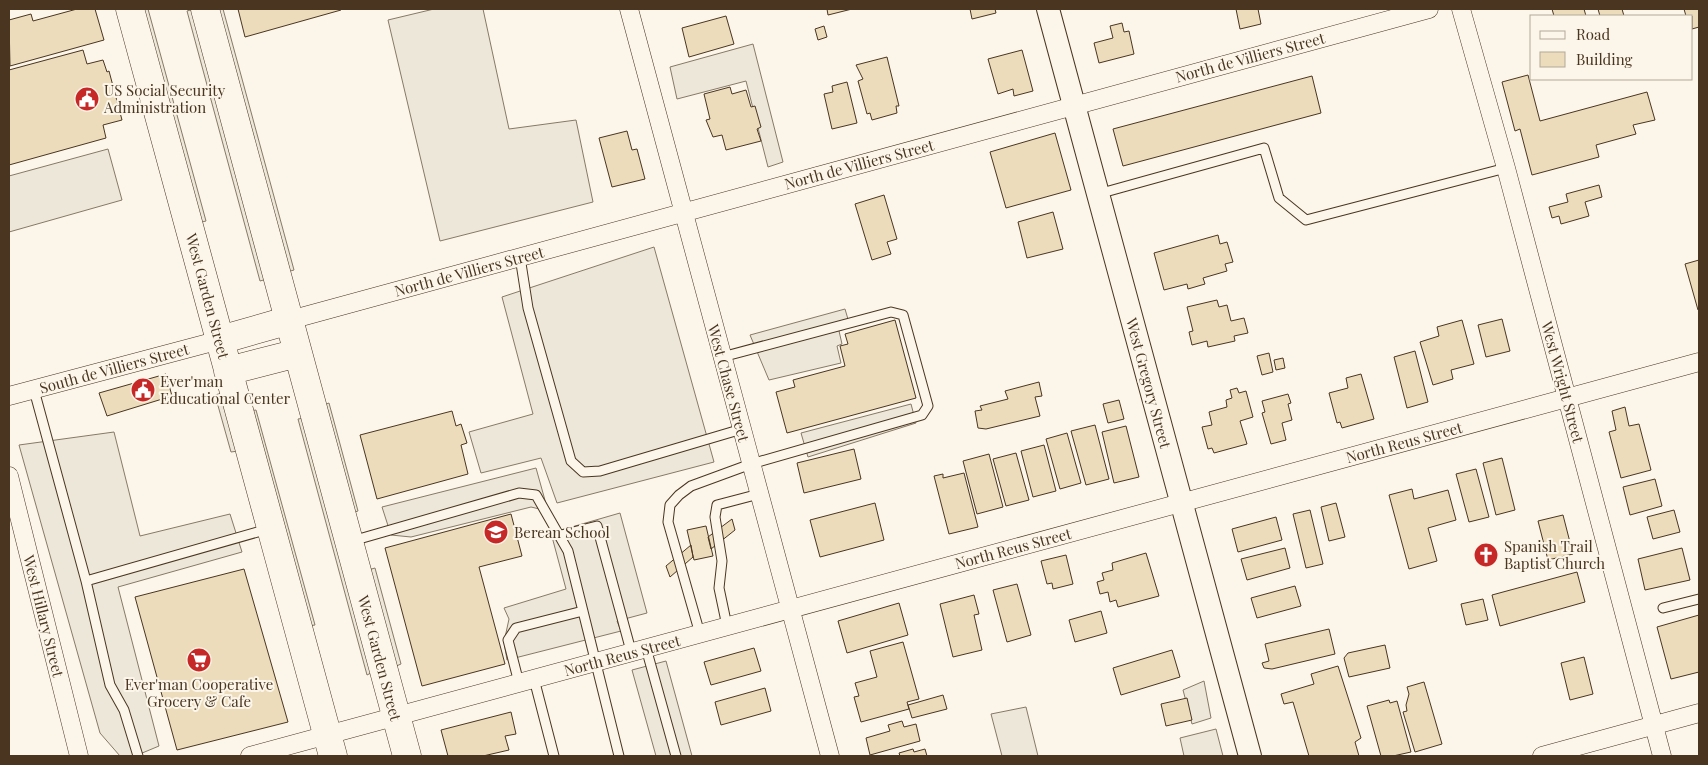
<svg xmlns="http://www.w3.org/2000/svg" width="1708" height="765" viewBox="0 0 1708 765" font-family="'Playfair Display',serif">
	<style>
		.parking { fill: #ede7d9; stroke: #887966 }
		.building { fill: #ecdcbc; stroke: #4a3520 }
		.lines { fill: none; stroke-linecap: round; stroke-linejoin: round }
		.service-casing { stroke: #4a3520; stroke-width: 11 }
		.minor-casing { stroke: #4a3520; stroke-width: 19 }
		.tertiary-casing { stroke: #4a3520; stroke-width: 24 }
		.primary-casing { stroke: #4a3520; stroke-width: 29 }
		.service { stroke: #fbf6e9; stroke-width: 9 }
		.minor { stroke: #fbf6e9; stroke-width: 18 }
		.tertiary { stroke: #fbf6e9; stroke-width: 22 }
		.primary { stroke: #fbf6e9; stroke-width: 28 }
		.labels { text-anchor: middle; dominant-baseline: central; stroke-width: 4; stroke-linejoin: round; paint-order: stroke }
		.street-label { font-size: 15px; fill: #4a3520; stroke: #fbf6e9 }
		.poi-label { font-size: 15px; fill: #4a3520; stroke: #fbf6e9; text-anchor: start }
	</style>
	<rect width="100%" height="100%" fill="#fbf6e9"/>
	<path class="parking" d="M141 9H148L206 221 198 223Z
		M194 9 267 279 260 281 187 11Z
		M216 9H223L294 270 287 272Z
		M434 9H483L509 129 576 120 593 202 440 241 388 20Z
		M753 44 783 162 768 167 746 81 677 99 670 67Z
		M108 149 122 200 9 232V176Z
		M654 247 714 462 557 503 541 458 481 473 469 432 533 414 502 297Z
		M845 309 850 326 839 331 842 344 837 346 841 363 769 380 750 335Z
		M222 393 238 451 231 452 215 395Z
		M329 403 358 511 352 513 324 405Z
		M911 404 916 423 808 457 801 433Z
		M256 410 315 625 308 626 249 411Z
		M305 418 373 672 367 675 298 419Z
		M114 432 140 536 230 514 242 552 118 587 159 746 135 756H120L100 733 19 445Z
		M536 468 548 511 531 507 411 537 391 535 382 507Z
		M620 513 647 613 617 621 621 631 507 660 504 642 509 619 504 608 566 589 551 533Z
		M375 568 401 664 394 667 368 570Z
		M666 661 692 756H656L632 670Z
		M1204 681 1211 718 1192 724 1183 690Z
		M1026 707 1038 756H1002L991 714Z
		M1216 729 1223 756H1184L1180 738Z"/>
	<path class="building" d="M77 9H95L104 40 10 66 9 20 31 14 33 21Z
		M238 9H340L341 10 245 37Z
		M827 9H852L828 15Z
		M970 9H995L996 13 972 19Z
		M1236 9H1258L1261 24 1240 29Z
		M1552 9H1584L1586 16H1554Z
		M1598 9H1622L1624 16H1600Z
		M1684 9H1699V27L1692 29V16H1686Z
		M726 16 734 44 689 57 682 28Z
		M1122 23 1124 32 1129 31 1134 54 1099 63 1094 43 1113 38 1110 26Z
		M824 26 827 37 818 40 815 29Z
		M83 50 87 64 103 60 107 72 109 71 122 120 103 125 106 138 9 165V70Z
		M1022 50 1033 91 1014 96 1013 89 998 94 988 59Z
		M887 57 899 106H896L897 113 872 120 870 113 867 114 858 81 863 79 856 65Z
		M1528 75 1540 121 1647 92 1655 120 1633 125 1636 134 1596 145 1599 157 1532 175 1520 129 1515 131 1502 82Z
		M1312 76 1321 113 1123 166 1113 129Z
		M847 82 857 123 832 129 824 94 833 92 832 86Z
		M730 87 732 94 746 90 751 107 755 106 761 127 757 129 761 141 726 150 722 135 713 137 706 120 710 119 704 94Z
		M627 131 632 150 637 149 645 179 612 187 599 138Z
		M1055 133 1071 190 1006 208 990 152Z
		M1599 185 1602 197 1585 202 1589 216 1561 224 1559 216 1552 218 1549 207 1568 202 1566 194Z
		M884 195 897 239 887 242 891 254 872 260 855 204Z
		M1053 212 1063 249 1027 258 1018 222Z
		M1218 235 1220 244 1227 242 1233 262 1225 264 1227 271 1203 278 1205 284 1188 289 1187 284 1164 290 1154 253Z
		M1699 260V310H1698L1685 264Z
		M1217 300 1219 307 1227 305 1231 321 1244 318 1248 333 1234 336 1235 341 1208 347 1207 341 1192 345 1189 332 1193 331 1187 307Z
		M1502 319 1510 351 1486 357 1478 325Z
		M895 320 916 398 787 433 776 392 795 387 793 380 845 366 840 346 848 344 845 334Z
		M1462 320 1474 364 1451 370 1453 379 1433 385 1420 342 1439 336 1437 327Z
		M1415 351 1428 402 1407 408 1394 357Z
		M1269 353 1273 372 1262 375 1257 356Z
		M1283 358 1285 368 1276 370 1274 360Z
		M166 374 172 396 107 416 99 393Z
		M1361 374 1374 419 1342 428 1340 422 1337 423 1329 393 1348 388 1346 378Z
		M1039 382 1042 396 1035 397 1040 416 986 429 978 428 975 411 982 410 980 406 1008 399 1005 391Z
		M1237 388 1239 393 1246 391 1253 417 1240 421 1247 444 1214 453 1212 448 1208 449 1202 427 1212 425 1209 412 1227 407 1226 400 1232 398 1230 390Z
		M1288 394 1291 403 1288 404 1292 420 1282 423 1286 440 1271 444 1262 413 1265 412 1262 401Z
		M1119 400 1124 419 1108 423 1103 404Z
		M1625 407 1629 426 1639 424 1651 470 1621 478 1609 432 1616 430 1612 411Z
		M452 411 456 426 461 424 467 443 461 445 468 474 377 499 360 435Z
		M1095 425 1109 479 1086 485 1071 431Z
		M1126 426 1139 477 1114 483 1102 432Z
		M1067 433 1081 483 1060 489 1046 439Z
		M1044 445 1056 491 1033 497 1021 451Z
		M854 449 861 479 804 493 797 463Z
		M1016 453 1029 500 1006 506 993 459Z
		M989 454 1003 507 977 514 963 461Z
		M1502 458 1515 510 1496 515 1483 463Z
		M1476 469 1489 517 1469 522 1456 474Z
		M964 473 978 527 949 534 934 476 943 474V478Z
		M1655 479 1662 506 1630 515 1623 487Z
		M1412 489 1414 499 1448 490 1456 520 1428 528 1437 561 1409 569 1389 495Z
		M875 503 884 540 820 557 810 520Z
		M1336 503 1345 537 1329 541 1321 507Z
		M1310 510 1323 564 1306 568 1293 514Z
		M1674 510 1680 532 1653 539 1647 517Z
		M511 514 522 556 479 567 505 664 422 686 385 548Z
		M1563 515 1573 554 1548 560 1538 521Z
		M1276 517 1282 540 1238 552 1232 529Z
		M732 519 735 530 711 549 708 537Z
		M706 526 713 556 694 560 687 530Z
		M691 545 693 557 670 577 666 566Z
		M1285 548 1290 568 1247 580 1241 559Z
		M1682 548 1690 580 1645 590 1638 559Z
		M1146 553 1159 596 1118 607 1116 600 1110 602 1108 592 1100 594 1097 582 1104 580 1102 573 1113 570 1112 563Z
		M1066 555 1073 584 1053 589 1052 583 1047 584 1041 561Z
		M244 569 288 722 177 750 135 597Z
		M1577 572 1585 602 1500 626 1492 595Z
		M1017 584 1031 635 1007 642 993 590Z
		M1295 586 1301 606 1257 618 1251 598Z
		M974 595 979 614 974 615 982 650 953 657 940 604Z
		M1483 599 1488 620 1466 625 1461 604Z
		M899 603 908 635 847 653 838 621Z
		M1101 611 1107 633 1075 642 1069 620Z
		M1699 615V672L1671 679 1657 627Z
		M1329 629 1335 654 1272 669 1264 668 1262 663 1269 661 1265 644Z
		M903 642 919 699 907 702 909 709 861 722 854 697 859 696 855 683 877 677 870 651Z
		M1385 645 1390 668 1349 677 1344 658 1348 653Z
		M754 648 761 671 711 685 704 662Z
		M1172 650 1180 677 1121 695 1113 668Z
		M1584 657 1593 694 1570 700 1561 663Z
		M1338 666 1361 738 1355 742 1359 756H1309L1293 702 1284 704 1281 694 1314 684 1311 674Z
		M1424 682 1442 744 1415 752 1403 712 1407 711 1406 705 1409 694 1407 687Z
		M765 688 771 711 721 725 715 702Z
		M943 695 947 709 912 718 908 705Z
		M1187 698 1192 720 1166 726 1161 704Z
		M1389 700 1390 703 1397 701 1411 752 1393 756H1381L1367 706Z
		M511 712 516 734 505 736 509 750 483 756H448L441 730Z
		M902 721 904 727 916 724 920 741 870 755 866 738 890 731 888 725Z
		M913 749 914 752 925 749 927 756H900L899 753Z"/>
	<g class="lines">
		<defs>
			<path id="service" d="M1098 194 1264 148 1279 198 1306 220 1506 168
				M520 257 528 308 571 461 583 472 600 471 742 429
				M34 390 86 581
				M561 535 597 526 631 651
				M352 541 519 493 536 495 568 551 619 756
				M1663 608 1699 599
				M727 626 719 588 722 561 715 517 717 505 759 494
				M700 634 668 522 670 505 679 495 691 486 751 464 922 415 928 406 903 315 891 312 722 357
				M646 648 676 756
				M534 679 554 756
				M519 683 508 640 516 628 583 611
				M138 756 124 710 110 685 86 581 268 529"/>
			<path id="minor" d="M629 9 830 756
				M1461 9 1506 168 1662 756
				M290 320 1429 9
				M9 396 220 340
				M9 476 79 756
				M250 756 1699 362
				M1542 756 1699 713"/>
			<path id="tertiary" d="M1048 9 1250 756"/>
			<path id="primary" d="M130 9 333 756
				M205 9 407 756
				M220 340 290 320
				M228 371 298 353"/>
		</defs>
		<use href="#service" class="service-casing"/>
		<use href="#minor" class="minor-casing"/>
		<use href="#tertiary" class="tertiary-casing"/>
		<use href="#primary" class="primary-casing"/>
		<use href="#service" class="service"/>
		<use href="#minor" class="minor"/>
		<use href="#tertiary" class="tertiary"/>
		<use href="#primary" class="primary"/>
	</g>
	<defs>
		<symbol id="civic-disc" viewBox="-11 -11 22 22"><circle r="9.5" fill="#c62828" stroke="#fbf6e9"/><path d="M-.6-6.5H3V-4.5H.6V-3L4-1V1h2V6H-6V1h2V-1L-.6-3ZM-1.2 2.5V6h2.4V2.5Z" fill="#fff"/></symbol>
		<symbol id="school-disc" viewBox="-11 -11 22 22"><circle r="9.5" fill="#c62828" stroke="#fbf6e9"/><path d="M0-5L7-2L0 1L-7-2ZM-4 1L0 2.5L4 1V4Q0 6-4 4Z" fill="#fff"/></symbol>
		<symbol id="church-disc" viewBox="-11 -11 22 22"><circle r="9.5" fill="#c62828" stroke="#fbf6e9"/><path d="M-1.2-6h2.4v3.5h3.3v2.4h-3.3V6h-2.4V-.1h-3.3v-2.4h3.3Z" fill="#fff"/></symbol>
		<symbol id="supermarket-disc" viewBox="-11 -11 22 22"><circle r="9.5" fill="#c62828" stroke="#fbf6e9"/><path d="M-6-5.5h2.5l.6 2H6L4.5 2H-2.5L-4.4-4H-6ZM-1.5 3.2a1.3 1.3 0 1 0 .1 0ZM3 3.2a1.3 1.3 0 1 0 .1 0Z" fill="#fff"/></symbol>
	</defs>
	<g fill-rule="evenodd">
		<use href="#civic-disc" x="73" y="85" width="28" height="28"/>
		<use href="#civic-disc" x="129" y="376" width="28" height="28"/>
		<use href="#school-disc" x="482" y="518" width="28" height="28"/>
		<use href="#church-disc" x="1472" y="541" width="28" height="28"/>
		<use href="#supermarket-disc" x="185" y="646" width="28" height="28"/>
	</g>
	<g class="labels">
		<g class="street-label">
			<text transform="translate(1250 57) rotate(-15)">North de Villiers Street</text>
			<text transform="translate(859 164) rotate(-15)">North de Villiers Street</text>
			<text transform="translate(469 271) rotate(-15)">North de Villiers Street</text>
			<text transform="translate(208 296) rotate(75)">West Garden Street</text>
			<text transform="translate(114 368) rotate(-15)">South de Villiers Street</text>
			<text transform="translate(1563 382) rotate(75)">West Wright Street</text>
			<text transform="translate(729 383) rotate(75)">West Chase Street</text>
			<text transform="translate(1149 383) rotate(75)">West Gregory Street</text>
			<text transform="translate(1404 442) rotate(-15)">North Reus Street</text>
			<text transform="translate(1013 548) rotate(-15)">North Reus Street</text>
			<text transform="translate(44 616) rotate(76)">West Hillary Street</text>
			<text transform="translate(622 655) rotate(-15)">North Reus Street</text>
			<text transform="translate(380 658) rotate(75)">West Garden Street</text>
		</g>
		<g class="poi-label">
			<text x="104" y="90">US Social Security<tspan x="104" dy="17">Administration</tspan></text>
			<text x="160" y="381">Ever'man<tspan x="160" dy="17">Educational Center</tspan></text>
			<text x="514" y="532">Berean School</text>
			<text x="1504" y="546">Spanish Trail<tspan x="1504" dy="17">Baptist Church</tspan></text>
			<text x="199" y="684" text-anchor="middle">Ever'man Cooperative<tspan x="199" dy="17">Grocery &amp; Cafe</tspan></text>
		</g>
	</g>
	<rect width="1708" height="765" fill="none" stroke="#4a3520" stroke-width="20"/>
	<rect x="1530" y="15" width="162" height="65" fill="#fbf6e9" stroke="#b4a999"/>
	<rect x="1540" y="31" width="25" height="8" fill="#fbf6e9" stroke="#b4a999"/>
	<text x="1576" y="40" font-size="15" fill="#4a3520">Road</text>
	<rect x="1540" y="52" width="25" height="15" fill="#ecdcbc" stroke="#b4a999"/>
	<text x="1576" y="65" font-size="15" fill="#4a3520">Building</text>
</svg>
